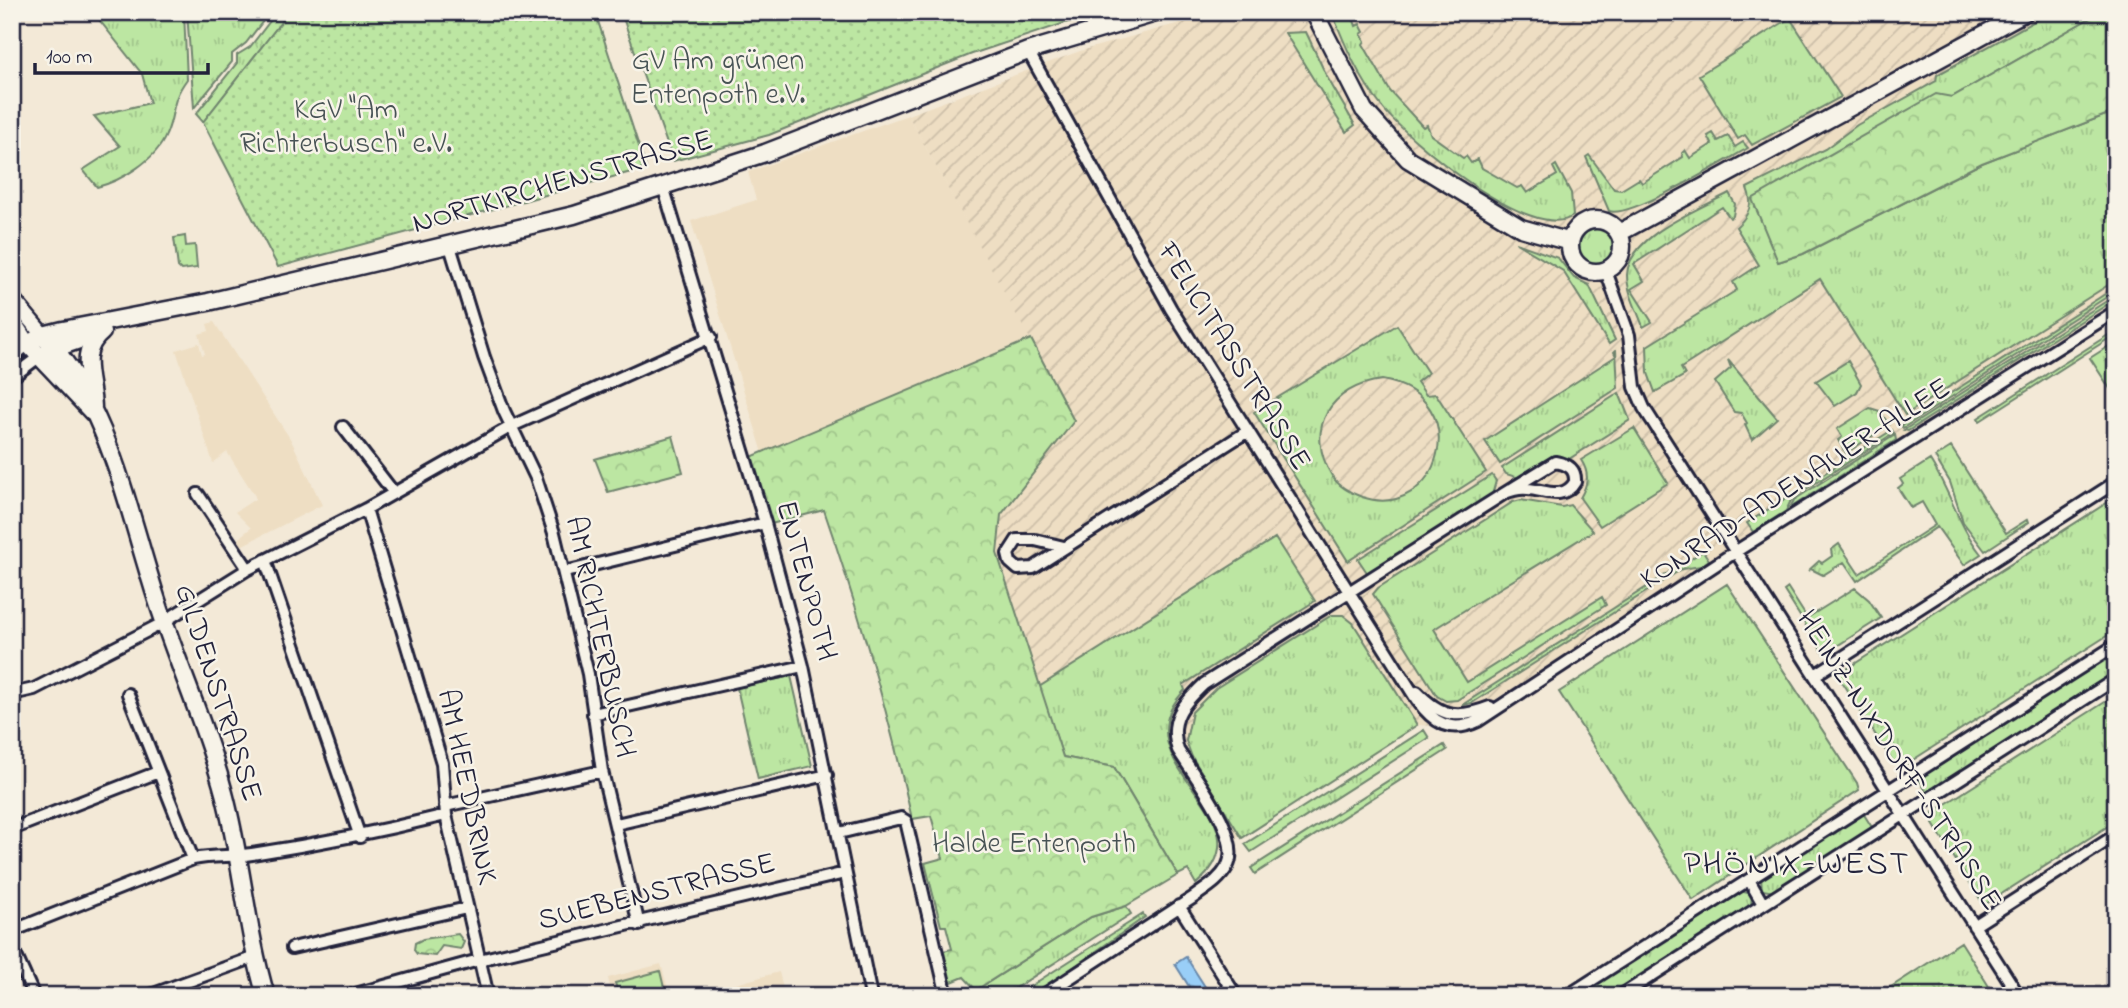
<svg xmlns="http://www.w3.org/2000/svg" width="2128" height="1008" viewBox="0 0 2128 1008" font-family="'Indie Flower',sans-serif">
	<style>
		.built { fill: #eedec3 }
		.industrial { fill: url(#industrial-furrows) }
		.grass { fill: url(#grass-tufts); stroke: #6f846e; stroke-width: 2; fill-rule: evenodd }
		.forest { fill: url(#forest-crowns); stroke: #6f846e; stroke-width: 2 }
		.garden { fill: url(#garden-dots); stroke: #6f846e; stroke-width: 2 }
		.pitch { fill: #bce6a2; stroke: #6f846e; stroke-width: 2 }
		.water { fill: url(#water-ripples); stroke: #6989ac; stroke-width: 2 }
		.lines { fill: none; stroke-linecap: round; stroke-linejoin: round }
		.minor-casing { stroke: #22223b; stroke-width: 16 }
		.tertiary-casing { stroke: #22223b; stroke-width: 19 }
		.secondary-casing { stroke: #22223b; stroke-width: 21 }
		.minor { stroke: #f7f3e8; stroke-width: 10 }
		.tertiary { stroke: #f7f3e8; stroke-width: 14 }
		.secondary { stroke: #f7f3e8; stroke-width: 16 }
		.labels { text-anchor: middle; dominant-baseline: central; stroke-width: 5; stroke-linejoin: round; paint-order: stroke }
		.park-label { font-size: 30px; fill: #485355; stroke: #f7f3e8 }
		.street-label { font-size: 30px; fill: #22223b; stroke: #f7f3e8 }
		.quarter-label { font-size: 33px; letter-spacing: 2px; fill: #22223b; stroke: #f7f3e8 }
	</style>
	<defs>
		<pattern id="industrial-furrows" width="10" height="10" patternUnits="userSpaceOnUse" patternTransform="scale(1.75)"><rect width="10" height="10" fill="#eedec3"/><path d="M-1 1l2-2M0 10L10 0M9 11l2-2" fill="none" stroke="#ccbea8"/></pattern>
		<pattern id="grass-tufts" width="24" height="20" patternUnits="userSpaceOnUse" patternTransform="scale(1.75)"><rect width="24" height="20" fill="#bce6a2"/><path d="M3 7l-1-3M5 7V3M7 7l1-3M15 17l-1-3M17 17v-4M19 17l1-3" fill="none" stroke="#a1c58c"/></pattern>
		<pattern id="forest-crowns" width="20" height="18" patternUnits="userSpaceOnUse" patternTransform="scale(1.75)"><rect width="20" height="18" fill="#bce6a2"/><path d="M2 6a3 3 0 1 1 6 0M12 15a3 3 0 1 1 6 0" fill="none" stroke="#a1c58c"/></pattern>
		<pattern id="garden-dots" width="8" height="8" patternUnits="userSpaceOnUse" patternTransform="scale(1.75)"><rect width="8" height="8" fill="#bce6a2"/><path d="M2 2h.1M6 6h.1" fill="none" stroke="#a1c58c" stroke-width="1.8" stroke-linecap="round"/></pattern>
		<pattern id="water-ripples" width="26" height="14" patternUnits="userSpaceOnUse" patternTransform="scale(1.75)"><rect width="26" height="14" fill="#99cef7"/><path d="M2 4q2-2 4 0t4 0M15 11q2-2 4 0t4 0" fill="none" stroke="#84b1d5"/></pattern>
	</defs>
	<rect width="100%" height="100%" fill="#f3e9d7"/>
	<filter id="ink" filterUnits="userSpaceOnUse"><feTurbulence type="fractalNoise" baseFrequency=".0143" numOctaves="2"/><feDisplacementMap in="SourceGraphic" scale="14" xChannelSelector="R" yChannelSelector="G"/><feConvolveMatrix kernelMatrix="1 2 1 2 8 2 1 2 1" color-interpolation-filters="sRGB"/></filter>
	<g filter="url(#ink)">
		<path class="built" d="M908 115 1031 339 763 453 691 221 756 200 748 172Z
			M214 322 291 440 322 505 239 547 236 543 242 535 251 528 235 512 255 499V496L227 452 213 463 176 350 199 343 202 355 205 354 199 334 209 331 207 324Z
			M661 964 670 996H612L608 978Z
			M779 972 785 996H693L768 975Z"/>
		<path class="industrial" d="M1219 12H2116V304L1452 727 1417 725 1178 875 1114 767 1063 757 1008 598 997 553 1001 515 1074 421 908 115 1080 51Z"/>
		<path class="grass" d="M93 12H184L187 79C170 102 176 112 166 135 156 160 121 181 97 187L83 170 120 146 94 116 150 103 142 74Z
			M187 12H270L246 43 232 54V62L194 108Z
			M277 12H289L203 122 196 114 237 63V55L250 47Z
			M1332 12H1351L1356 26 1360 24 1364 32 1361 34 1365 41 1363 44 1390 91 1423 127 1427 125 1431 135 1463 158 1466 156 1471 163 1478 159 1482 168 1517 188 1522 186 1527 193 1557 175 1553 167 1556 165 1571 193 1573 216C1532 244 1407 139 1382 107 1359 78 1345 46 1332 12Z
			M2051 12H2101L1952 97 1778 262 1803 254 1982 163 2116 111V280L1905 415 1820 279 1681 368 1685 375 1655 392 1648 373 1647 346 1737 290 1733 282 1759 265 1736 227C1749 216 1754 204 1747 188L1825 149 1857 125 1936 81 1937 75Z
			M1790 18 1841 97 1752 145 1745 135 1738 139 1699 75Z
			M1306 32 1327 77 1355 125 1346 132 1285 33Z
			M1713 133 1718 141 1728 136 1735 147 1743 142 1748 148C1725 161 1629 219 1609 211L1586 157 1589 155 1614 189 1621 190 1639 179 1642 183 1683 157 1682 153 1685 150 1690 158 1712 144 1708 136Z
			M1729 193 1735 204 1733 216 1730 218 1722 207 1634 264 1644 281 1631 289 1652 322 1643 327C1638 312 1627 292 1627 275 1628 236 1700 209 1729 193Z
			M1579 247a18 18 0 1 1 36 0a18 18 0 1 1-36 0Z
			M185 236 186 246 195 245 197 268 181 270 178 267 174 238Z
			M1516 243 1558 258 1574 278 1589 285 1615 340 1609 344 1563 271Z
			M2116 287V291L1903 428 1901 425Z
			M2116 295V299L1908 431 1904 430Z
			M1397 325 1428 373 1417 382 1426 395 1436 394 1486 472 1348 561 1254 412ZM1382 380C1478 397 1439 523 1362 497 1351 493 1339 487 1332 476 1303 429 1331 386 1382 380Z
			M2116 330V334L1980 421 1978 418Z
			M2112 344 2116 349V398L2090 358Z
			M1616 350 1618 388 1500 464 1485 441 1616 356 1614 352Z
			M1728 360 1777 418 1752 440 1745 425 1747 423 1741 413 1734 412 1715 382 1731 368Z
			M1848 361 1861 384 1857 392 1835 406 1816 381Z
			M1619 393 1630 420 1569 459 1551 458 1519 478 1506 474 1502 468Z
			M1870 408 1880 411 1889 425 1846 453 1838 440 1842 437 1837 429Z
			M1634 428 1668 483 1600 526 1580 498C1588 484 1590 474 1581 460Z
			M1892 430 1894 433 1792 498 1786 511 1753 532 1747 523Z
			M1895 435 1896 440 1795 505 1787 514 1794 500Z
			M1951 447 2006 533 2028 519 2029 522 1985 551 1963 522 1950 482 1935 457Z
			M1930 460C1950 491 1958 525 1981 554L1964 565 1937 527 1857 581 1844 562 1823 575 1811 569 1808 571 1819 561 1822 563 1832 556 1831 550 1839 544 1859 574 1935 525 1922 502 1911 508 1898 488 1903 484 1900 479Z
			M1492 475 1496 481 1492 495 1368 574 1358 559Z
			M2116 497V630L1905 765 1893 762 1837 675Z
			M1521 500 1562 507 1570 505 1593 531 1434 629 1467 682 1602 597 1606 605 1457 700 1446 701 1437 696 1373 594 1378 588 1513 502Z
			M1275 538 1315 601 1183 685 1185 690C1112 765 1278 816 1196 884L1188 870 1178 875 1114 767 1063 757 1039 687Z
			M1703 551 1709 560 1701 566 1682 569 1472 703 1462 705Z
			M1727 584 1857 783 1859 790 1693 900 1559 692Z
			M1788 588 1807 618 1855 588 1869 600 1881 618 1824 654 1784 591Z
			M1332 615H1343L1353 623 1417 725 1242 838 1192 757 1186 741 1192 712 1216 688Z
			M2116 651V674L1928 794 1918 778Z
			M791 676 812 766 758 779 737 688Z
			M2116 695V821L1984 905 1933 824V812Z
			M1424 730 1429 738 1251 852 1245 844Z
			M1444 745 1447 750 1255 874 1251 868Z
			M1863 813 1873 829 1775 892 1762 890 1761 878Z
			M1740 891 1752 894 1751 907 1612 996H1578Z
			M1126 906 1131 914 1003 996H984L978 989 1091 917Z
			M1143 914 1145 917 1032 996H1015Z
			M1961 942 1995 996H1877Z"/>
		<path class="forest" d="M2101 12H2116V111L1982 163 1803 254 1778 262 1752 199 1936 94 1952 97Z
			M1031 339 1074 421 1001 515 997 553 1063 757 1114 767 1178 875 1126 906 1091 917 976 990 964 977 949 983 943 951 952 949 946 926H941L925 863 943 858 931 816 912 819C889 715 859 612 824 510L771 524 751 457Z
			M673 436 683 472 608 492 595 459Z
			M458 934 464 942 461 949 442 946 435 956 417 954 414 950 415 943 423 939Z"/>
		<path class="garden" d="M289 12H595L646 168 278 267 203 122Z
			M621 12H1098L972 54 769 135 673 161Z"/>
		<path class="pitch" d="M660 971 666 996H619L615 983Z"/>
		<path class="water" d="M1186 957 1211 996H1195L1175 964Z"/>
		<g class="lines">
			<defs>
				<path id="minor" d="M1028 51 1171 309 1417 700C1433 723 1451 734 1478 721L1735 552 2116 311
					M663 186 765 523 803 666 871 996
					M450 246 484 357 504 411 536 478 554 533 588 674 602 771 639 925
					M1606 271 1629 335 1635 387 1644 408 2019 996
					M12 358 28 344
					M12 377 40 356
					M343 427 394 493
					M1555 462C1568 464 1576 469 1575 482 1564 501 1545 490 1528 489 1519 488 1512 490 1505 493Z
					M198 494 248 569
					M366 509 442 763 446 815 488 996
					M1064 547 1035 540H1017L1008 554 1010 562 1018 569 1033 568 1248 431
					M265 560 360 837
					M565 572 765 523
					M1815 675 2116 482
					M1417 692C1442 718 1459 719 1490 707
					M12 694 34 689 157 626 248 569 366 509 512 426 711 337
					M128 694 193 859
					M593 714 803 666
					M445 806 602 771
					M616 824 827 775
					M12 829 158 772
					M839 833 901 818 906 821 947 996
					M1749 880 1763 904
					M1179 906 1236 996
					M1974 926 2116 835
					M12 931 193 859C213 855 232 857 252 854 318 844 381 831 446 815
					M12 947 34 996
					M292 948 467 908
					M148 996 255 957
					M348 996 479 960 845 873
					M1042 996 1194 897C1206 888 1219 881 1227 867 1244 838 1194 776 1178 750 1168 720 1183 704 1204 684L1505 493
					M1567 996 2116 645
					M1620 996 2116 679
					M2112 996 2116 993"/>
				<path id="tertiary" d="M12 298 43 335
					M12 319 28 344"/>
				<path id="secondary" d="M1314 12 1364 110 1408 159 1521 228 1570 242
					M1570 246a26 26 0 1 1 52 0a26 26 0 1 1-52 0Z
					M1619 233 2025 12
					M43 335C105 401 125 497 151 581 172 653 205 721 224 793 242 860 246 929 266 996
					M48 351 99 333
					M93 407C92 379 77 352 102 332
					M93 413 28 344 43 335 63 330 208 302 574 215 765 153 1028 51 1159 12"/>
			</defs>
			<use href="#minor" class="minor-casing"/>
			<use href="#tertiary" class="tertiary-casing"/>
			<use href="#secondary" class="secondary-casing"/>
			<use href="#minor" class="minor"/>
			<use href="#tertiary" class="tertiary"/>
			<use href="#secondary" class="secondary"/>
		</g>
	</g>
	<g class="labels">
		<g class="park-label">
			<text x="718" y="62">GV Am grünen<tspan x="718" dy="34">Entenpoth e.V.</tspan></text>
			<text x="346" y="111">KGV "Am<tspan x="346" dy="34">Richterbusch" e.V.</tspan></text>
			<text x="1034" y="845">Halde Entenpoth</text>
		</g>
		<g class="street-label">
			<text transform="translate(563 183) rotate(-16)">NORTKIRCHENSTRASSE</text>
			<text transform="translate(1233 357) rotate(58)">FELICITASSTRASSE</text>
			<text transform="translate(1796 485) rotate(-33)">KONRAD-ADENAUER-ALLEE</text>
			<text transform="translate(805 581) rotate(75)">ENTENPOTH</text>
			<text transform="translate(599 637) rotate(78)">AM RICHTERBUSCH</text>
			<text transform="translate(217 693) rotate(72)">GILDENSTRASSE</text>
			<text transform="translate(1898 761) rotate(57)">HEINZ-NIXDORF-STRASSE</text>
			<text transform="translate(466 787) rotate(78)">AM HEEDBRINK</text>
			<text transform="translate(657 893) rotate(-14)">SUEBENSTRASSE</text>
		</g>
		<g class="quarter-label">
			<text x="1797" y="865">PHÖNIX-WEST</text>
		</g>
	</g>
	<rect width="2128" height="1008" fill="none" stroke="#f7f3e8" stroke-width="42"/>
	<rect x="21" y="21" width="2086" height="966" fill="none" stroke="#22223b" stroke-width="2.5" filter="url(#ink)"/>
	<path d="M35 63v10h173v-10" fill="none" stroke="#22223b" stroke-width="3.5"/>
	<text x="46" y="63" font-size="21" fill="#22223b" stroke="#f7f3e8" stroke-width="5" paint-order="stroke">100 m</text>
</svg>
